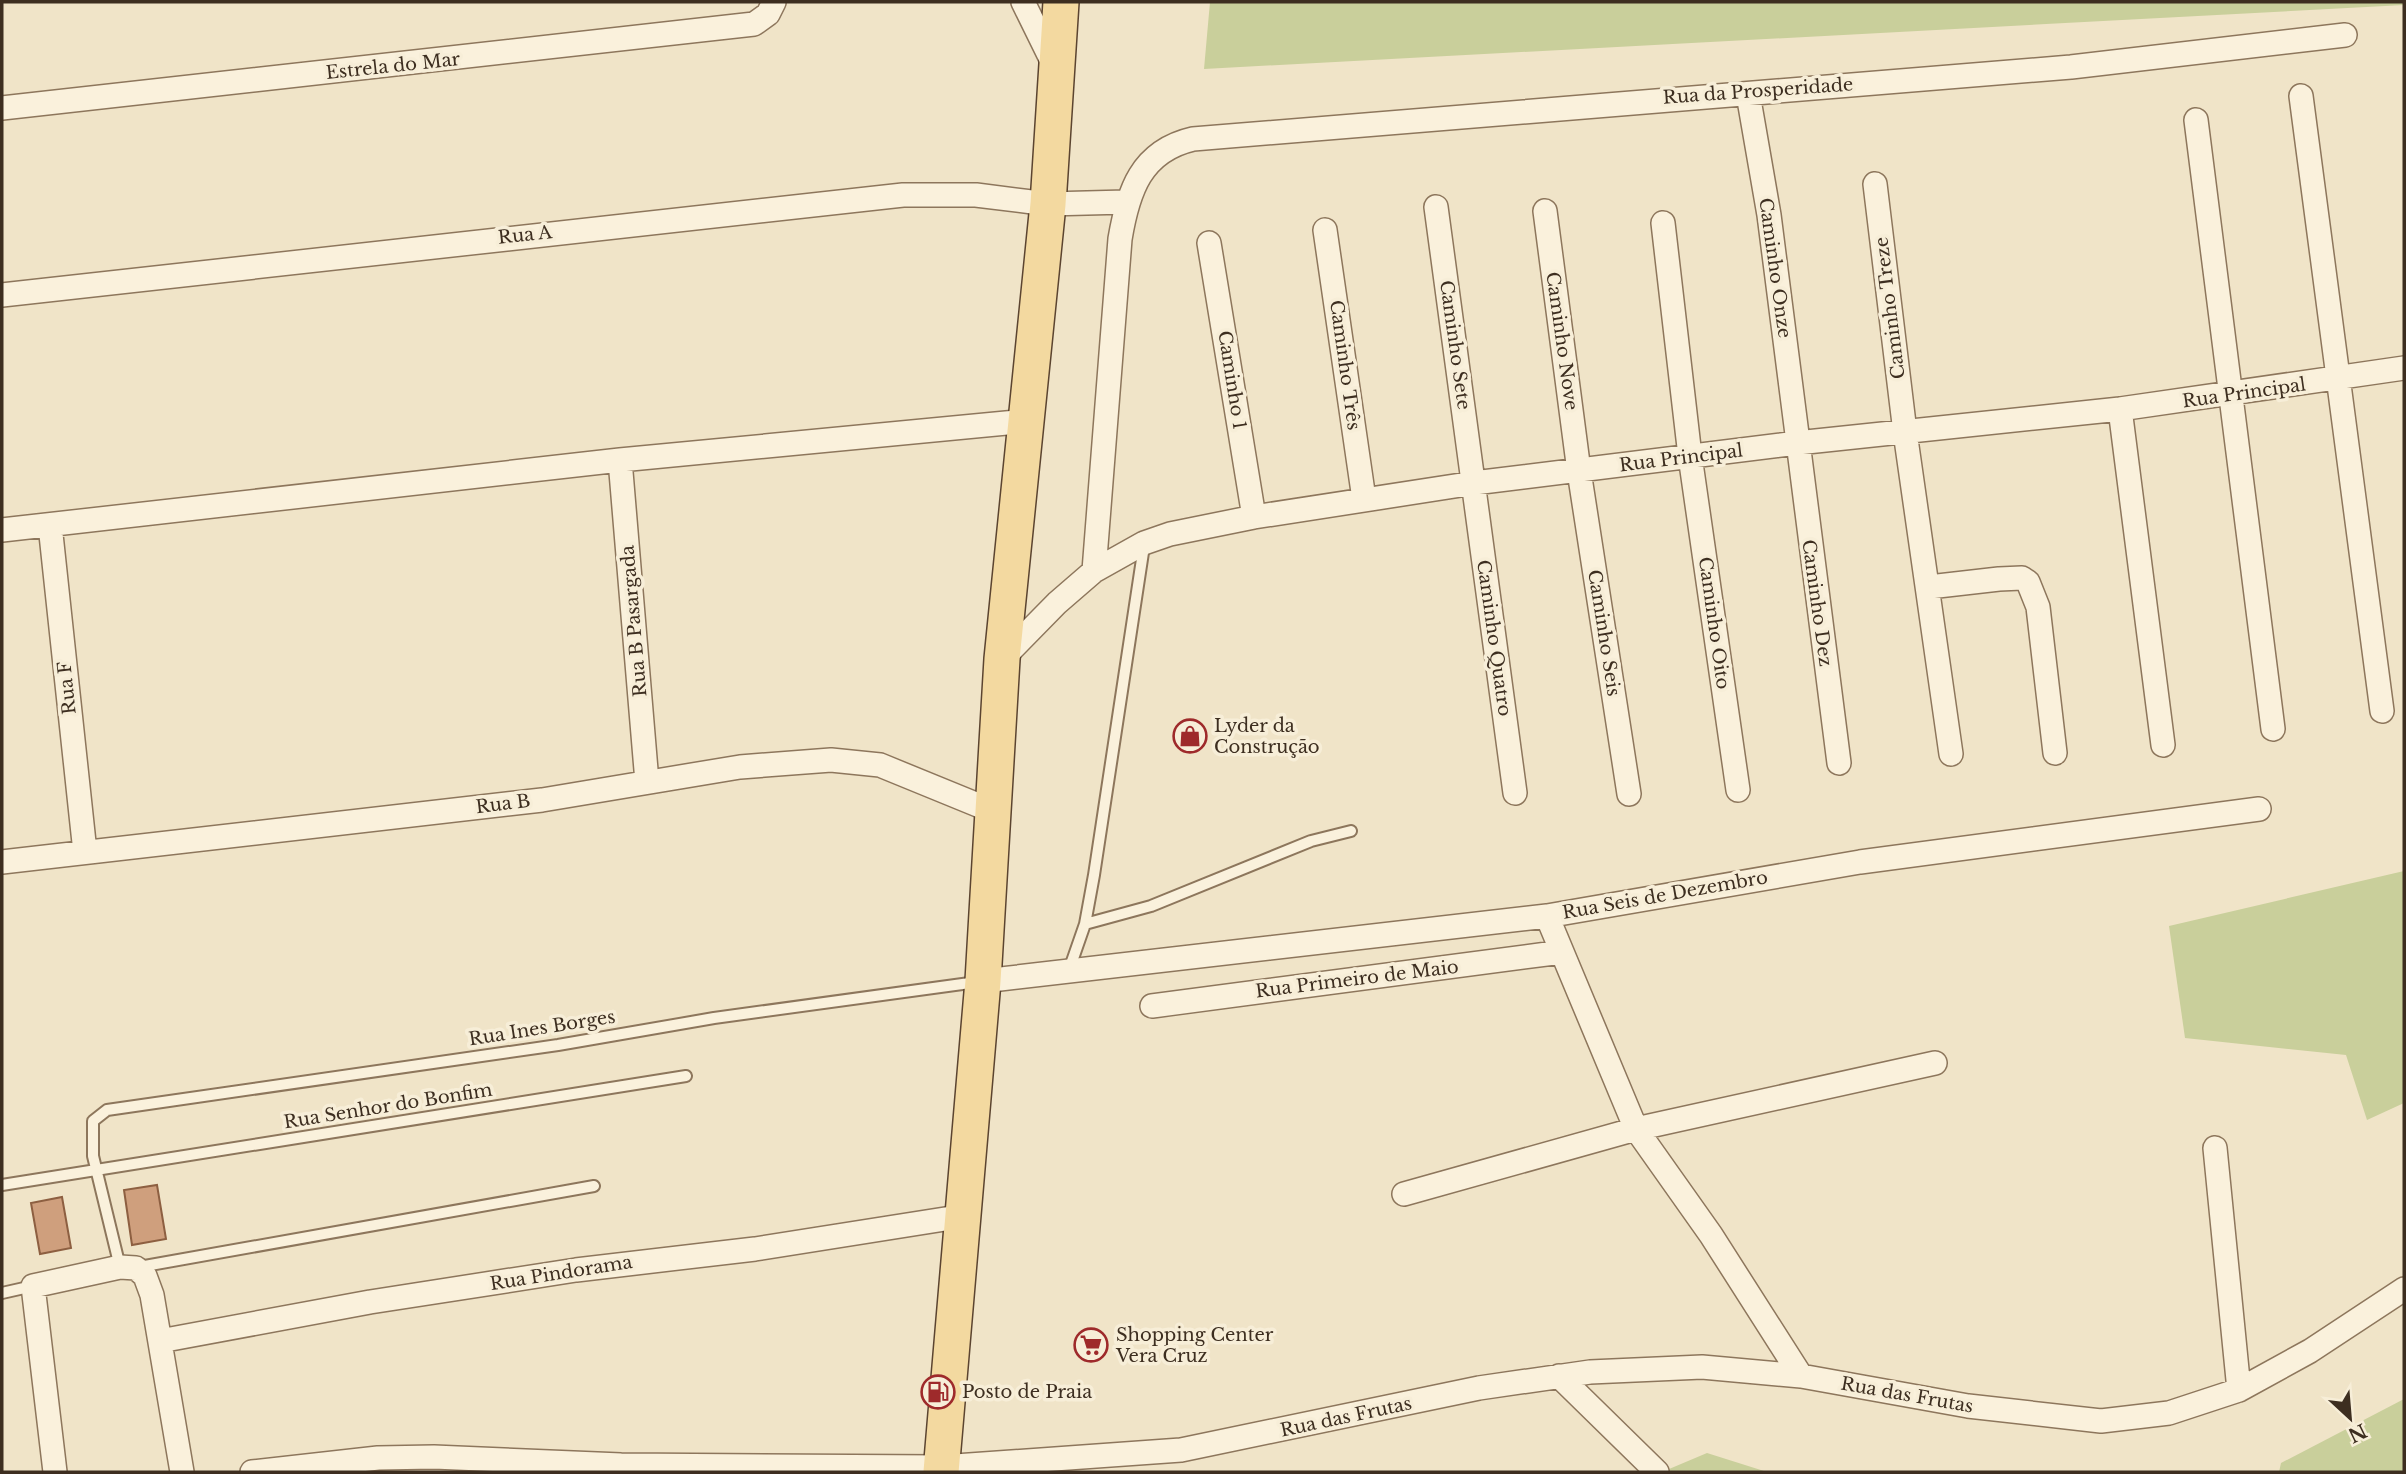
<svg xmlns="http://www.w3.org/2000/svg" width="2406" height="1474" viewBox="0 0 2406 1474" font-family="'Libre Baskerville',serif">
	<style>
		.green { fill: #c9cf9b }
		.building { fill: #cf9f7d; stroke: #8d5f41; stroke-width: 2 }
		.lines { fill: none; stroke-linecap: round; stroke-linejoin: round }
		.lane-casing { stroke: #8d765c; stroke-width: 14 }
		.street-casing { stroke: #8d765c; stroke-width: 26 }
		.primary-casing { stroke: #5b4430; stroke-width: 38 }
		.lane { stroke: #faf1dc; stroke-width: 10 }
		.street { stroke: #faf1dc; stroke-width: 23 }
		.primary { stroke: #f3d9a0; stroke-width: 35 }
		.labels { text-anchor: middle; dominant-baseline: central; stroke-width: 7; stroke-linejoin: round; paint-order: stroke }
		.street-label { font-size: 18px; fill: #3d2e20; stroke: #f7eed8 }
		.poi-label { font-size: 18px; fill: #3d2e20; stroke: #f7eed8; text-anchor: start }
	</style>
	<rect width="100%" height="100%" fill="#f0e4c8"/>
	<path class="green" d="M1210 2H2404V5L1204 69Z
		M2404 871V1103L2367 1120 2346 1055 2185 1038 2169 926Z
		M2404 1399V1472H2279L2281 1463Z
		M1707 1453 1764 1471V1472H1662Z"/>
	<path class="building" d="M157 1185 166 1239 132 1245 124 1190Z
		M62 1197 71 1248 40 1254 31 1203Z"/>
	<g class="lines">
		<defs>
			<path id="lane" d="M1085 924 1151 906 1311 841 1351 831
				M1069 970 1085 924 1094 875 1144 546
				M2 1185 686 1076
				M120 1267 93 1156V1121L107 1110 558 1045 714 1018 977 982
				M139 1267 594 1186
				M2 1293 33 1286"/>
			<path id="street" d="M1023 2 1054 65
				M1748 94 1769 215 1839 763
				M2301 96 2382 711
				M2 108 754 24 768 14 774 2
				M2196 120 2273 729
				M1875 184 1905 432 1951 754
				M1436 207 1515 793
				M1545 211 1579 471 1629 794
				M1663 223 1690 456 1738 790
				M1325 230 1364 499
				M1209 243 1254 517
				M2 295 903 195H976L1048 204 1126 202
				M2120 409 2163 745
				M620 460 647 782
				M50 525 85 852
				M2 530 620 460 1027 421
				M1094 571 1120 239C1128 191 1141 151 1193 139L2071 67 2345 35
				M1929 587 1999 579 2022 578 2028 582 2038 607 2055 753
				M1002 659 1057 603 1094 571 1144 543 1170 534 1254 517 1474 483 1797 443 2120 409 2404 368
				M2 862 542 800 740 767 831 760 880 765 995 812
				M1547 916 1636 1129 1711 1235 1801 1376
				M983 981 1547 916 1860 862 2259 809
				M1152 1006 1562 952
				M2215 1148 2239 1390
				M1404 1194 1636 1129 1935 1063
				M160 1341 370 1302 576 1270 755 1249 964 1216
				M1559 1376 1657 1472
				M55 1472 33 1286 120 1267 136 1268 145 1276 152 1295 182 1472
				M252 1472 378 1458 434 1457 621 1465 941 1467 1181 1450 1479 1388 1590 1372 1702 1367 1801 1376 1968 1406 2101 1421 2169 1413 2239 1390 2310 1351 2404 1289"/>
			<path id="primary" d="M941 1472 983 981 1002 659 1048 204 1061 2"/>
		</defs>
		<use href="#lane" class="lane-casing"/>
		<use href="#street" class="street-casing"/>
		<use href="#primary" class="primary-casing"/>
		<use href="#lane" class="lane"/>
		<use href="#street" class="street"/>
		<use href="#primary" class="primary"/>
	</g>
	<defs>
		<symbol id="shop-ring" viewBox="-11 -11 22 22"><circle r="9.5" fill="#f7eed8" stroke="#9e2a2b" stroke-width="1.5"/><path d="M-5-2.5h2.3a2.7 3.5 0 0 1 5.4 0H5L5.5 6h-11ZM-1.5-2.5h3a1.5 2.3 0 0 0-3 0Z" fill="#9e2a2b"/></symbol>
		<symbol id="supermarket-ring" viewBox="-11 -11 22 22"><circle r="9.5" fill="#f7eed8" stroke="#9e2a2b" stroke-width="1.5"/><path d="M-6-5.5h2.5l.6 2H6L4.5 2H-2.5L-4.4-4H-6ZM-1.5 3.2a1.3 1.3 0 1 0 .1 0ZM3 3.2a1.3 1.3 0 1 0 .1 0Z" fill="#9e2a2b"/></symbol>
		<symbol id="fuel-ring" viewBox="-11 -11 22 22"><circle r="9.5" fill="#f7eed8" stroke="#9e2a2b" stroke-width="1.5"/><path d="M-5.5-6h7V0h2V4h1.3V-2.5L3-4.5l.8-.8L6-3V5H2.5V1h-1V6h-7ZM-4.2-4.7v3.2H.2V-4.7Z" fill="#9e2a2b"/></symbol>
	</defs>
	<g fill-rule="evenodd">
		<use href="#shop-ring" x="1171" y="717" width="38" height="38"/>
		<use href="#supermarket-ring" x="1072" y="1326" width="38" height="38"/>
		<use href="#fuel-ring" x="919" y="1373" width="38" height="38"/>
	</g>
	<g class="labels">
		<g class="street-label">
			<text transform="translate(393 66) rotate(-6)">Estrela do Mar</text>
			<text transform="translate(1758 91) rotate(-4)">Rua da Prosperidade</text>
			<text transform="translate(525 235) rotate(-6)">Rua A</text>
			<text transform="translate(1775 268) rotate(82)">Caminho Onze</text>
			<text transform="translate(1890 308) rotate(-97)">Caminho Treze</text>
			<text transform="translate(1562 341) rotate(82)">Caminho Nove</text>
			<text transform="translate(1455 345) rotate(82)">Caminho Sete</text>
			<text transform="translate(1345 365) rotate(82)">Caminho Três</text>
			<text transform="translate(1232 380) rotate(81)">Caminho 1</text>
			<text transform="translate(2244 393) rotate(-8)">Rua Principal</text>
			<text transform="translate(1681 458) rotate(-7)">Rua Principal</text>
			<text transform="translate(1817 603) rotate(82)">Caminho Dez</text>
			<text transform="translate(634 621) rotate(-95)">Rua B Pasargada</text>
			<text transform="translate(1714 623) rotate(82)">Caminho Oito</text>
			<text transform="translate(1604 633) rotate(81)">Caminho Seis</text>
			<text transform="translate(1494 638) rotate(82)">Caminho Quatro</text>
			<text transform="translate(67 688) rotate(-96)">Rua F</text>
			<text transform="translate(503 804) rotate(-7)">Rua B</text>
			<text transform="translate(1665 895) rotate(-10)">Rua Seis de Dezembro</text>
			<text transform="translate(1357 979) rotate(-7)">Rua Primeiro de Maio</text>
			<text transform="translate(542 1028) rotate(-9)">Rua Ines Borges</text>
			<text transform="translate(388 1106) rotate(-9)">Rua Senhor do Bonfim</text>
			<text transform="translate(561 1273) rotate(-9)">Rua Pindorama</text>
			<text transform="translate(1907 1395) rotate(10)">Rua das Frutas</text>
			<text transform="translate(1346 1417) rotate(-12)">Rua das Frutas</text>
		</g>
		<g class="poi-label">
			<text x="1214" y="726">Lyder da<tspan x="1214" dy="21">Construção</tspan></text>
			<text x="1116" y="1335">Shopping Center<tspan x="1116" dy="21">Vera Cruz</tspan></text>
			<text x="962" y="1392">Posto de Praia</text>
		</g>
	</g>
	<rect width="2406" height="1474" fill="none" stroke="#3d2e20" stroke-width="7"/>
	<g transform="translate(2350 1418) rotate(154)" stroke="#f7eed8" stroke-width="5" paint-order="stroke">
	<path d="M0-5L12 26L0 18L-12 26Z" fill="#3d2e20"/>
	<text y="-10" font-size="19" font-weight="bold" text-anchor="middle" fill="#3d2e20">N</text>
	</g>
</svg>
